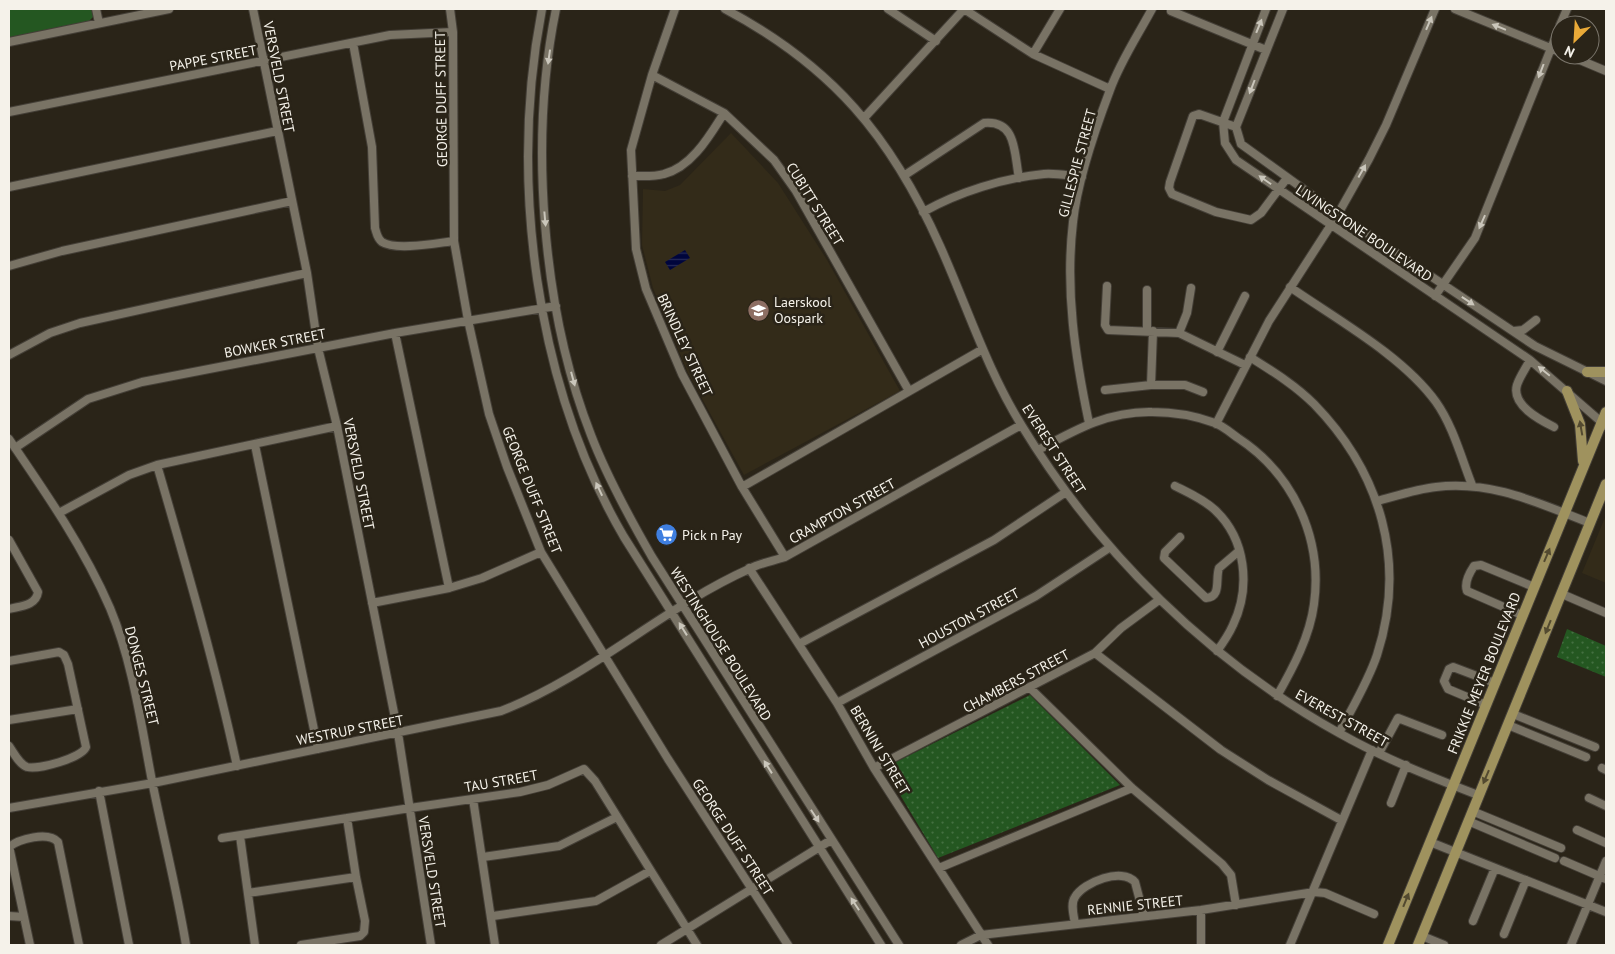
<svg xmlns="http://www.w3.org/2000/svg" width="1615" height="954" viewBox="0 0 1615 954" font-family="'PT Sans',sans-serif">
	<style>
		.built { fill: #332b19 }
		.green { fill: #245721 }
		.park { fill: url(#park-dots) }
		.water { fill: url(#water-rules) }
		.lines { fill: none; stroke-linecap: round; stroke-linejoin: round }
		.minor-casing { stroke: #443f37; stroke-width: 10 }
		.major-casing { stroke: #443f37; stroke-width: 12 }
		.minor { stroke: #797365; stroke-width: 8 }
		.major { stroke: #9f925e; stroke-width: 10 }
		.oneway { fill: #cac6bb }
		.oneway2 { fill: #534a30 }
		.labels { text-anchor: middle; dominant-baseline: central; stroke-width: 5; stroke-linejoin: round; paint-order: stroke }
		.street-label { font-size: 14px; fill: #f5f2ea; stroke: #2a2418 }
		.poi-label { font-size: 14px; fill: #f5f2ea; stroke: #2a2418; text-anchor: start }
	</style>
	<defs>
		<pattern id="park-dots" width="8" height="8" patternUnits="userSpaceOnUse" patternTransform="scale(1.25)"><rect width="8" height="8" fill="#245721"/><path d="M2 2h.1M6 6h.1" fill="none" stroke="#447041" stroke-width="1.8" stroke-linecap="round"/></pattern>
		<pattern id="water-rules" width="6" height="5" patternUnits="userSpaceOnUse" patternTransform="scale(1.25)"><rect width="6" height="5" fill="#00053c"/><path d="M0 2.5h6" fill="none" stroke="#262a58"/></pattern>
	</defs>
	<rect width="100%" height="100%" fill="#2a2418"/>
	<path class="built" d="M731 133 778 183 827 260 900 391 744 475 688 373 653 288 642 245 643 189 665 191 680 185Z
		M1606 515V583L1582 573Z"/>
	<path class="green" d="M9 9H92L94 16 87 23 9 39Z"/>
	<path class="park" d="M1567 629 1606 646V677L1557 657Z
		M1030 695 1120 785 938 858 884 768Z"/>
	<path class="water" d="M685 250 690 258 670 270 665 262Z"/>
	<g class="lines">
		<defs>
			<path id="minor" d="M96 9 99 23
				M253 9 307 273 318 348 337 426 398 733 431 945
				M450 9 453 32 454 241 468 320 489 414 507 467 541 552 668 759 788 945
				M542 9C509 180 535 385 624 537L881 945
				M556 9C529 140 542 310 591 435 607 477 629 517 652 557L899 945
				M675 9 652 75 631 150 636 249 646 289 682 374 742 487 785 557
				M725 9C832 66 891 136 940 246 967 306 987 370 1022 426 1100 554 1208 660 1339 733 1383 758 1431 777 1478 795
				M888 9 936 41
				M964 9 1033 54 1110 89
				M1266 9 1223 122 1225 143 1236 160 1530 360 1606 426
				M1283 9 1236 127 1241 144 1338 214 1535 346 1606 381
				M1455 9 1560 52
				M1171 11 1266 50
				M1560 25 1567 9
				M9 42 169 9
				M353 43 372 147 375 228C377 234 377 238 382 242 396 251 437 243 454 241
				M1033 54 1060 9
				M1568 55 1606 71
				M652 75 724 113 774 160 796 191 909 391
				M9 112 390 35 453 32
				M865 117 964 9
				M1236 127 1199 114 1193 116 1170 182 1169 188 1172 194 1216 212 1251 220 1261 213 1287 178
				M905 175 984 123C1017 120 1014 153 1019 178
				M632 176C643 176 654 177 664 174 692 167 710 135 724 113
				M9 187 277 131
				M923 212C959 192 1003 178 1044 174 1057 173 1070 176 1082 177
				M9 266 62 251 292 201
				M1107 286 1105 325 1108 330 1179 333 1245 365
				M1290 287C1336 319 1403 356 1436 402 1453 426 1461 457 1472 485
				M1435 296 1475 238 1560 26
				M1147 331V290
				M1153 331 1151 385H1185L1203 392
				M1514 331 1523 330 1536 320
				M395 333 449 588
				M1179 333 1187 313 1191 288
				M1217 352 1245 296
				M9 355 50 333 80 323 307 273
				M1250 357C1272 371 1295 385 1314 404 1381 473 1407 562 1377 655 1368 682 1352 708 1339 733
				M1530 360C1526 368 1520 376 1517 385 1511 405 1540 420 1554 427
				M1105 390 1151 385
				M1089 423C1075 356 1065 290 1073 222 1077 183 1096 127 1110 90 1120 62 1138 35 1152 9
				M1216 424 1269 321 1338 214 1369 159 1386 125 1435 9
				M9 439C46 493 84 548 110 608 133 663 141 724 152 781 163 836 177 890 186 945
				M255 445 318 749
				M15 448 88 399 142 382 395 333 556 306
				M1038 450C1075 430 1108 411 1152 412 1172 412 1196 416 1215 423 1223 426 1231 433 1238 438 1293 474 1323 538 1314 604 1310 636 1293 668 1277 696
				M157 465C186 565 215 664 237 766
				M1175 486C1189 493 1203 499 1215 510 1246 539 1251 587 1233 625 1229 634 1223 643 1217 651
				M742 487 983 349
				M1377 501C1396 496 1417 489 1436 487 1492 480 1540 504 1590 523
				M59 513 129 475 157 465 337 426
				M1180 537 1165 552 1164 558 1206 598C1222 597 1215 579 1219 568L1239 551
				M9 540 38 592C36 606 20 606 9 609
				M749 568 837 703 874 768 988 945
				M1562 594 1606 613
				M372 603 449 588 482 578 541 552
				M1522 615 1467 591C1464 583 1470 572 1474 566L1481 565 1534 587
				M799 644 994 540 1066 492
				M1095 653 1221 750 1268 780 1341 820
				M9 661 59 652 64 655 68 664 86 747C82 758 38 770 27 767 19 764 14 753 9 746
				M1030 688 1132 788 1222 864 1231 875 1236 905
				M837 703 1036 596 1109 548
				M1486 705 1448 689 1444 681 1449 669 1453 667 1495 683
				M1513 714 1595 747
				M9 720 78 709
				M1508 725 1586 757
				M1379 753 1398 718 1442 735
				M874 768 1095 653 1121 628 1159 600
				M1602 768 1606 770
				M99 791 129 945
				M1589 798 1606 806
				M473 799 495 945
				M1391 803 1406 765
				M9 808 153 783 501 711C590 677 662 608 749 569 760 563 773 561 785 557L1021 425
				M1472 811 1561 848
				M1468 821 1555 858
				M1577 830 1606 843
				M240 836 255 945
				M222 838 410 808 520 792 548 785 584 769 595 781 697 945
				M1430 842 1606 912
				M9 846 30 945
				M9 847C19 839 48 831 58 842L79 945
				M483 857 559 846 617 817
				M1564 861 1606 879
				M939 868 1132 788
				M248 893 356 877
				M1201 910V945
				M9 916 24 917
				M493 916 596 901 650 871
				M1473 921 1495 868
				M1075 924C1074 916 1070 904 1075 897 1084 882 1122 867 1135 882L1144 916
				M1504 934 1526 880
				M1422 936 1444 945
				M301 945 360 936 364 932 365 921 356 877 347 818
				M661 945 831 840
				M961 945 981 935 1201 910 1314 892 1325 893 1374 914
				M1290 945 1372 750
				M1571 945 1606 861"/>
			<path id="major" d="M1587 372H1606
				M1567 391 1580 424 1583 461
				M1388 945 1606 412
				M1418 945 1606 484"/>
		</defs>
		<use href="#minor" class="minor-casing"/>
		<use href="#major" class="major-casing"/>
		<use href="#minor" class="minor"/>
		<use href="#major" class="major"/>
	</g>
	<defs><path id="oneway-solid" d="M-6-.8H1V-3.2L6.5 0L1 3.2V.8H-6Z" transform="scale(1.25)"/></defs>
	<g class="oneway">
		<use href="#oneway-solid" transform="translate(1429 23) rotate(-67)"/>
		<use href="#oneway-solid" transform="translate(1259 26) rotate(-68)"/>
		<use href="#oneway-solid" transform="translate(1499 27) rotate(-158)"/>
		<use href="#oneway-solid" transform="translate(549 57) rotate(98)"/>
		<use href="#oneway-solid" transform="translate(1541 71) rotate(111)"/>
		<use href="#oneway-solid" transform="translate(1252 87) rotate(111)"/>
		<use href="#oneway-solid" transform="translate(1362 171) rotate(-61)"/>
		<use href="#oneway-solid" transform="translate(1265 180) rotate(-145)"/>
		<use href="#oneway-solid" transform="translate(545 219) rotate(85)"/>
		<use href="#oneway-solid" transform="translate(1482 222) rotate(114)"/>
		<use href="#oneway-solid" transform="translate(1468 301) rotate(34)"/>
		<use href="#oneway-solid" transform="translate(1544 371) rotate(-141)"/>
		<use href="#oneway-solid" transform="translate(573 379) rotate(75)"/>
		<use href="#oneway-solid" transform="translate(599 489) rotate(-115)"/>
		<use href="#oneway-solid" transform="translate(683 629) rotate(-122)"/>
		<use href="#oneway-solid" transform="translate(768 767) rotate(-122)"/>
		<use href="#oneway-solid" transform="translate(815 816) rotate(57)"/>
		<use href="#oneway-solid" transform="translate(855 904) rotate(-123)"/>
	</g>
	<g class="oneway2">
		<use href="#oneway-solid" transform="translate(1581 428) rotate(-100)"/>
		<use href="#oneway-solid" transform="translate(1547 555) rotate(-67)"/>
		<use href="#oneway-solid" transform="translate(1548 627) rotate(112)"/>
		<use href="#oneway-solid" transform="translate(1486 777) rotate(113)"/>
		<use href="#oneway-solid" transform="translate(1406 900) rotate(-68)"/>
	</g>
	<defs>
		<symbol id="school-disc" viewBox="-11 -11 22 22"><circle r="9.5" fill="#8d6e63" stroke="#2a2418"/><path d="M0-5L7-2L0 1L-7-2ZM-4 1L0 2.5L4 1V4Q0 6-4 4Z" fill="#fff"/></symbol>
		<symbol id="supermarket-disc" viewBox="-11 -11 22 22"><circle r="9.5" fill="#3f7fe0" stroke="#2a2418"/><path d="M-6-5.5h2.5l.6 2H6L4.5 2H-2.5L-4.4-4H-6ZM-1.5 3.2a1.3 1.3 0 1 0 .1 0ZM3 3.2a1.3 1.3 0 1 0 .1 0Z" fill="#fff"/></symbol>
	</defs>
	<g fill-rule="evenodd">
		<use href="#school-disc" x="746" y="298" width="25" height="25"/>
		<use href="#supermarket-disc" x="654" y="522" width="25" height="25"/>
	</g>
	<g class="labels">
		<g class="street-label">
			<text transform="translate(213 58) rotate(-11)">PAPPE STREET</text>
			<text transform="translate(279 77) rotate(79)">VERSVELD STREET</text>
			<text transform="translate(441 99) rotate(-91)">GEORGE DUFF STREET</text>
			<text transform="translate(1077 163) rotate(-75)">GILLESPIE STREET</text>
			<text transform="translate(815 204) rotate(58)">CUBITT STREET</text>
			<text transform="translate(1364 233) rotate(34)">LIVINGSTONE BOULEVARD</text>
			<text transform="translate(275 343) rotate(-11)">BOWKER STREET</text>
			<text transform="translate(685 345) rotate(65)">BRINDLEY STREET</text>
			<text transform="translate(1054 449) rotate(57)">EVEREST STREET</text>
			<text transform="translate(359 474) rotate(79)">VERSVELD STREET</text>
			<text transform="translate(532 490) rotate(68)">GEORGE DUFF STREET</text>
			<text transform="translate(842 511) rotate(-29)">CRAMPTON STREET</text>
			<text transform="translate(969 618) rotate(-28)">HOUSTON STREET</text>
			<text transform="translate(721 644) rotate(58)">WESTINGHOUSE BOULEVARD</text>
			<text transform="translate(1484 673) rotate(-68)">FRIKKIE MEYER BOULEVARD</text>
			<text transform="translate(142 676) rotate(76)">DONGES STREET</text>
			<text transform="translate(1016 681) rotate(-28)">CHAMBERS STREET</text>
			<text transform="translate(1342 718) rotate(29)">EVEREST STREET</text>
			<text transform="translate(350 730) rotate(-11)">WESTRUP STREET</text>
			<text transform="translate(880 750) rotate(59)">BERNINI STREET</text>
			<text transform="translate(501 781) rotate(-10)">TAU STREET</text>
			<text transform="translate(733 837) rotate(57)">GEORGE DUFF STREET</text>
			<text transform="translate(432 872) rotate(81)">VERSVELD STREET</text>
			<text transform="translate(1135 905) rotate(-6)">RENNIE STREET</text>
		</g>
		<g class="poi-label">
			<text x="774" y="302">Laerskool<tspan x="774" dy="16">Oospark</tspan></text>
			<text x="682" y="535">Pick n Pay</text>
		</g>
	</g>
	<rect width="1615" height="954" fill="none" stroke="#f5f2ea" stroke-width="20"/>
	<g transform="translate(1575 40) rotate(205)"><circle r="24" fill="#2a2418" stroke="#7b766c"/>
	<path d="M0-4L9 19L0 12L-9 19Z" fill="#eaaa38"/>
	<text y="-8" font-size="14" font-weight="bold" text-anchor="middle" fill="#f5f2ea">N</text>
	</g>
</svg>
